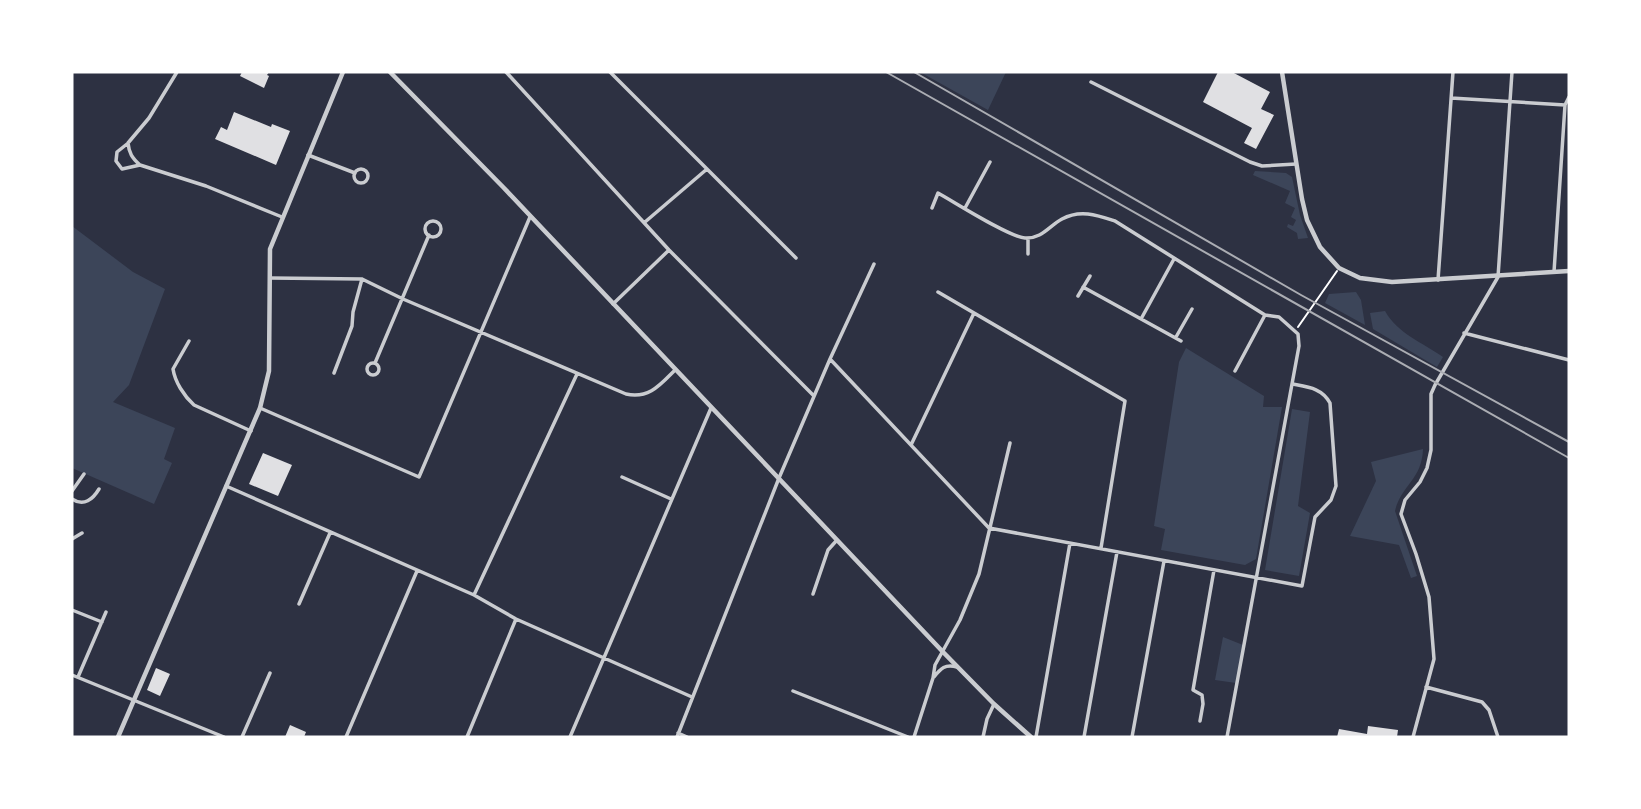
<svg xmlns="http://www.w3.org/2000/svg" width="1641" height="809" viewBox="0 0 1641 809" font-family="'DM Sans',sans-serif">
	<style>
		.green { fill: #3c4559 }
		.building { fill: #e0e0e3 }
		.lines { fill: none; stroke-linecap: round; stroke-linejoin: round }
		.path { stroke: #fff; stroke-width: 2 }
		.minor { stroke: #caccd0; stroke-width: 3.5 }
		.tertiary { stroke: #caccd0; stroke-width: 4.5 }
		.rail { stroke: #abadb3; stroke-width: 2 }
	</style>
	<rect width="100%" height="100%" fill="#2d3142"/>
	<path class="green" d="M920 72H1006L988 110Z
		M1255 171 1286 173 1292 177 1300 215 1308 238 1298 239 1297 233 1287 227 1288 224 1293 226 1296 220 1291 217 1295 208 1285 203 1290 191 1253 175Z
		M72 226 133 272 165 289 129 385 113 402 175 428 164 459 172 463 154 504 72 468Z
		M1356 292 1361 300 1365 325 1325 303 1329 294Z
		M1385 311C1398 334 1422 342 1443 357L1437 367 1373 329 1370 313Z
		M1186 348 1264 396 1263 407H1282L1256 559 1245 565 1161 550 1165 529 1154 526 1179 362Z
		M1292 409 1310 412 1298 506 1310 513 1299 576 1265 570Z
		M1423 449C1422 480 1401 485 1395 511L1417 576 1411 578 1399 545 1350 536 1376 481 1371 462Z
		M1223 637 1243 645 1236 683 1215 680Z"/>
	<path class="building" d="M242 72H269L267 75 269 76 264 88 240 76Z
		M1218 72H1232L1270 92 1261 109 1274 115 1256 149 1244 143 1252 128 1203 102Z
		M234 112 271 127 272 124 290 131 276 165 215 139 221 127 227 130Z
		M263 453 292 465 278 496 249 484Z
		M156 668 170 674 160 696 147 690Z
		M290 725 306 732 304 737H285Z
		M1368 726 1398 730 1397 737H1337L1339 729 1367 734Z"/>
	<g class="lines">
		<path class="path" d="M1298 327 1337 271"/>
		<path class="minor" d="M177 72 149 118 128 143C129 153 132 158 140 165L206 186 282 217
			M506 72 669 250 813 395
			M610 72 796 258
			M1091 82 1250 162 1262 166 1296 164
			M1451 98 1565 105
			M127 144 117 152 116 161 122 169 140 165
			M308 155 355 173
			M354 176a7 7 0 1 1 14 0a7 7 0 1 1-14 0Z
			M932 208 938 193C956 203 1009 237 1025 238 1042 239 1049 226 1062 219 1080 209 1097 215 1115 221L1265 315 1279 317 1298 334 1299 346 1227 737
			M965 208 990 162
			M425 229a8 8 0 1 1 16 0a8 8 0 1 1-16 0Z
			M645 222 707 169
			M1028 238V254
			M1554 272 1565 105 1569 97
			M270 278 362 279 403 299 626 394C649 399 660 385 675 370
			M1438 280 1453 72
			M1083 287 1181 341
			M938 292 1125 401 1101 548
			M1078 296 1090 276
			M613 304 669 250
			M1141 319 1174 259
			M1464 333 1569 360
			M1176 337 1192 309
			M189 341 173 369C175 382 184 396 194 405L251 431
			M830 359 989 528
			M367 369a6 6 0 1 1 12 0a6 6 0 1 1-12 0Z
			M375 363 429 235
			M1235 371 1265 315
			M334 373 352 326 353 312 362 279
			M260 408 419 477 530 217
			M911 445 974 313
			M622 477 671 499
			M226 486 474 595 516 619 692 697
			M72 491 84 474
			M72 499C84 507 93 499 99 489
			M989 528 1302 586 1315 517 1331 500 1336 486 1330 403C1322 388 1308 387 1292 384
			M72 539 82 533
			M813 594 828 550 837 540
			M474 595 577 374
			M299 604 330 533
			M72 610 102 622
			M72 675 224 737
			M78 677 106 612
			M934 677C941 668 945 664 957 667
			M1426 687 1482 702 1489 710 1498 737
			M793 691 908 737
			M1200 721 1203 704 1202 695 1193 690 1214 570
			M678 733 687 737
			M242 737 270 673
			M346 737 417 571
			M467 737 516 619
			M570 737 711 408
			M677 737 779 478 830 359 874 264
			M914 737 933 678 935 665 960 620 979 574 1010 443
			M983 737 987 719 994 704
			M1036 737 1070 543
			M1084 737 1117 552
			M1132 737 1164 561
			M1413 737 1434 659 1429 597 1416 554 1401 514 1405 500 1420 482 1427 468 1431 450V394L1435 385 1498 277 1512 72"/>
		<path class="tertiary" d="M390 72 503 187 943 652 994 704 1031 737
			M1282 72 1302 199 1307 220 1320 247 1339 268 1360 278 1392 282 1569 271
			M118 737 260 408 269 371 270 249 343 72"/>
		<path class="rail" d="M886 72 1569 458
			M914 72 1301 295 1569 442"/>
	</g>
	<rect width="1641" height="809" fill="none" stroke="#ffffff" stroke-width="147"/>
</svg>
